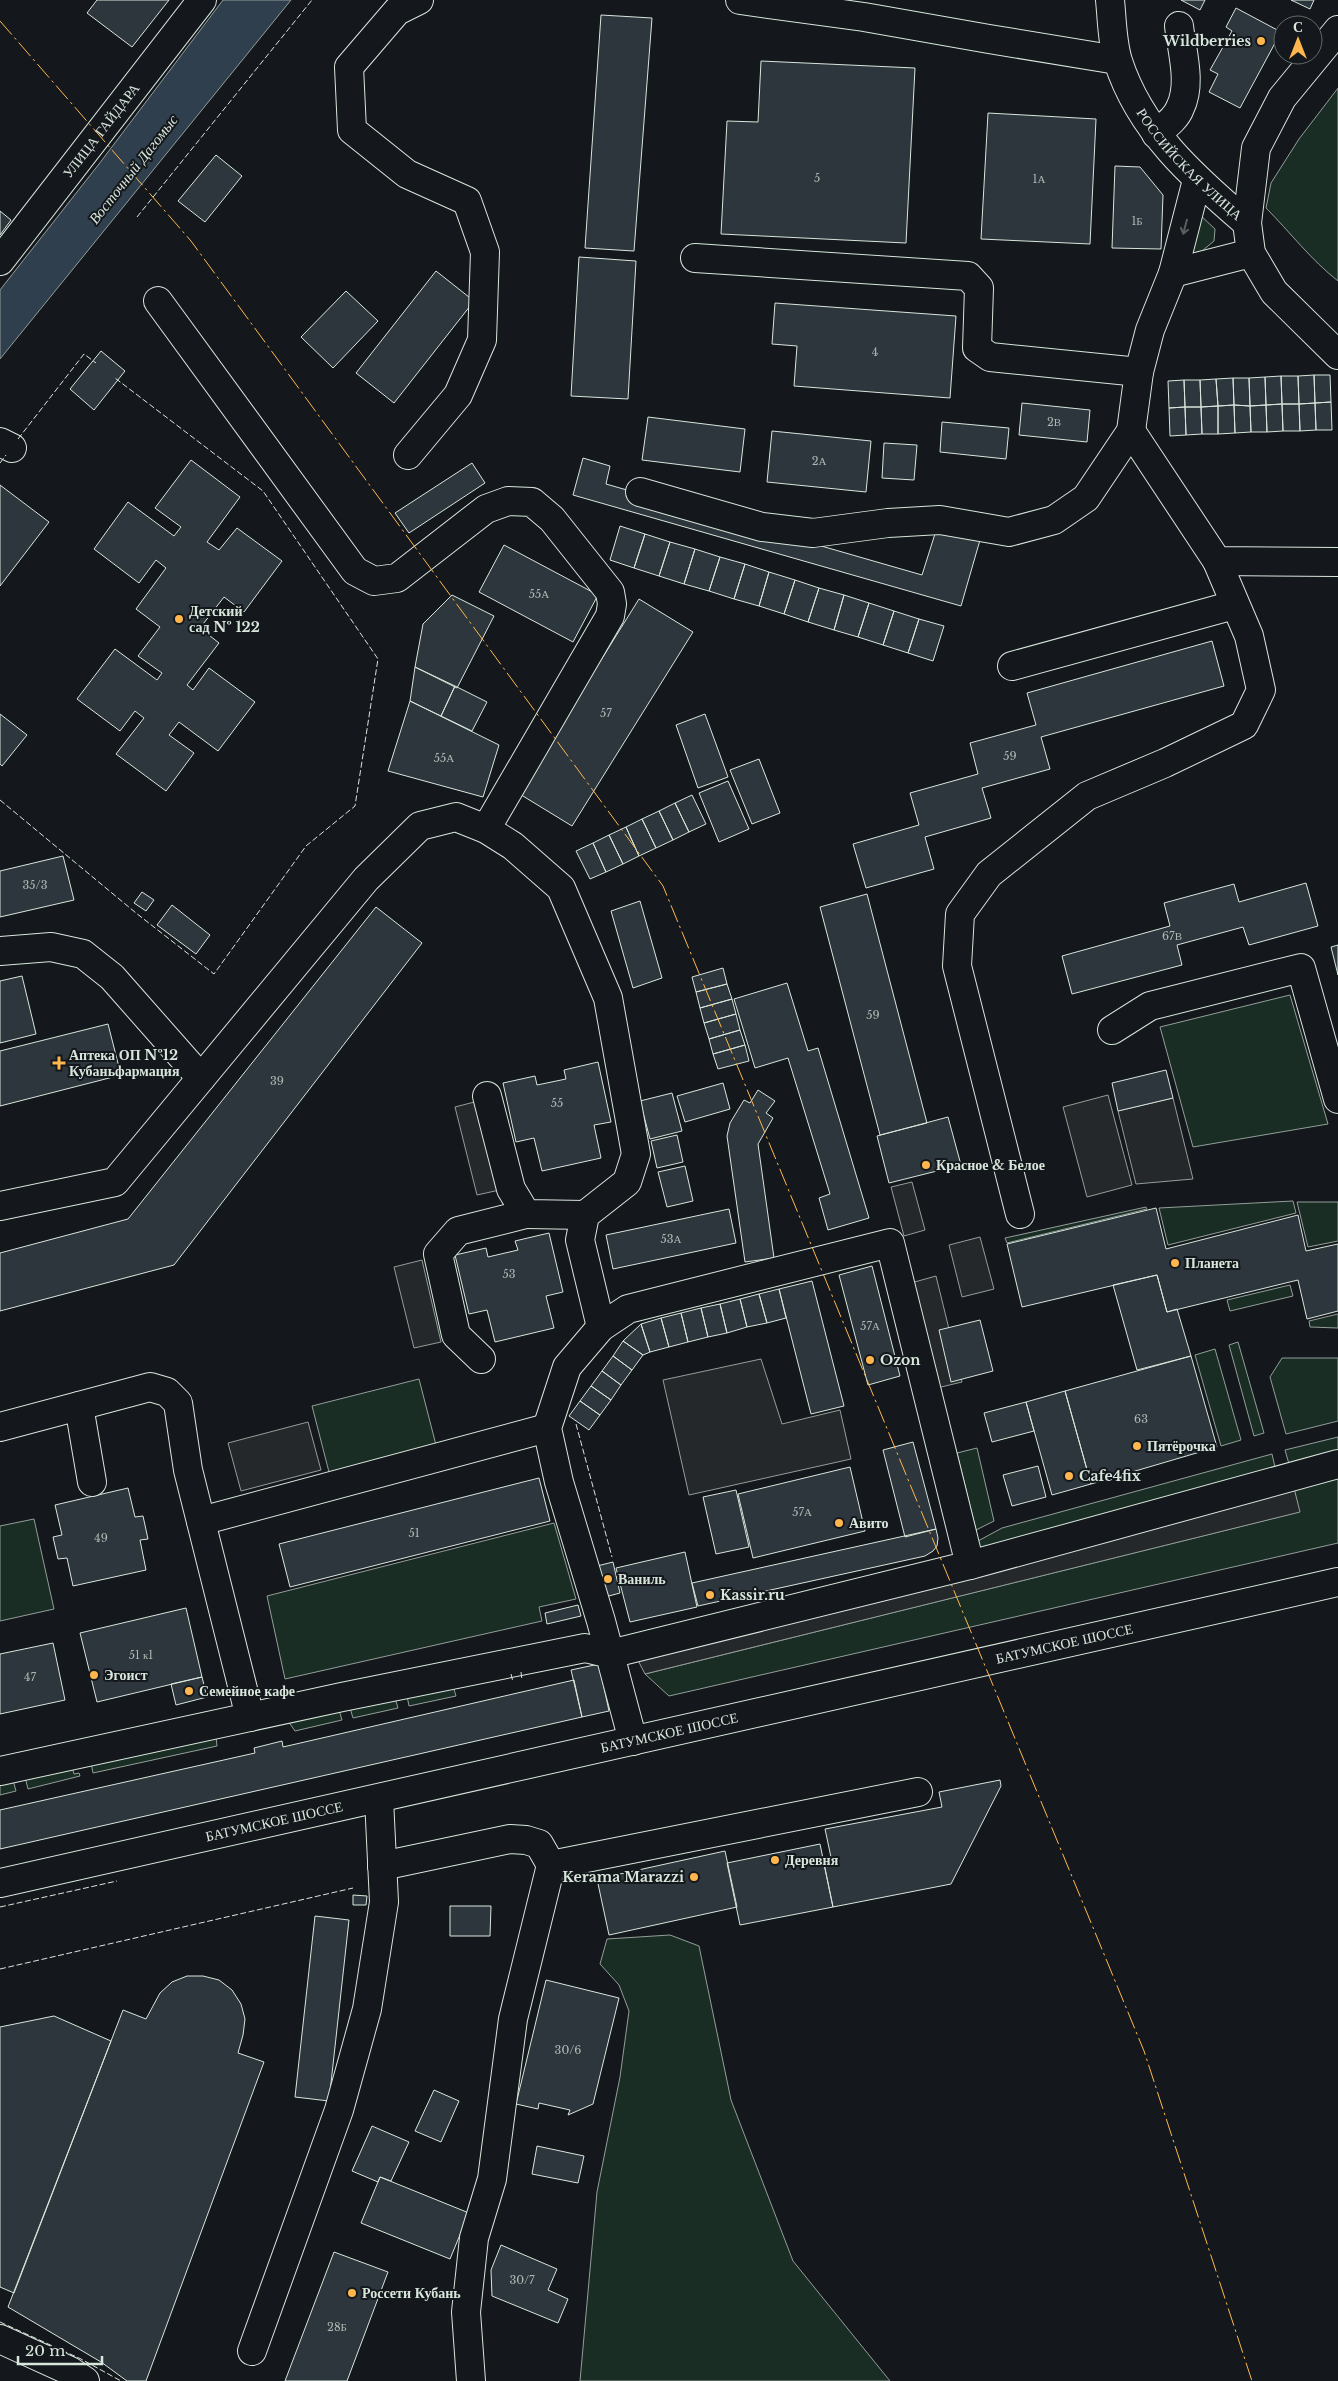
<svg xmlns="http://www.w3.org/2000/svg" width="1338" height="2381" viewBox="0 0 1338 2381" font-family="'Libre Baskerville',serif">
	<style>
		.green { fill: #1a2d24; stroke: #939e99 }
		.parking { fill: #24282b; stroke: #939e99 }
		.water { fill: #2f3f4d; stroke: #939e99 }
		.building { fill: #2c363c; stroke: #d8e6dc }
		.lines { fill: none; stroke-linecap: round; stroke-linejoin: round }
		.minor-casing { stroke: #d8e6dc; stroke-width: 30 }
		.major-casing { stroke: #d8e6dc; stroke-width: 30 }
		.highway-casing { stroke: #d8e6dc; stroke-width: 30 }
		.minor { stroke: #14181c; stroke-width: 28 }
		.major { stroke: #14181c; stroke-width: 28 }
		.highway { stroke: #14181c; stroke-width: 28 }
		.fence { stroke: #d8e6dc; stroke-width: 1; stroke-dasharray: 6 2.5; stroke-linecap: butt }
		.power { stroke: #ffb74d; stroke-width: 1; stroke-dasharray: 18 4 2.5 4; stroke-linecap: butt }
		.oneway { stroke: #59605f }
		.poi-dot { fill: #ffb74d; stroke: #14181c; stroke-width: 2 }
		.labels { text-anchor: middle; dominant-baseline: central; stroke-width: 4; stroke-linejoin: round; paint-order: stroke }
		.number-label { font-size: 11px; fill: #adbab4 }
		.poi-label { font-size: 14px; font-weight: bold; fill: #d8e6dc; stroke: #14181c; text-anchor: start }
		.street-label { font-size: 14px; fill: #d8e6dc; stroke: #14181c }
		.water-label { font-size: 15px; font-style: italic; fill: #d8e6dc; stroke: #14181c }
	</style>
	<rect width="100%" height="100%" fill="#14181c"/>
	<path class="green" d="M1338 88V281C1311 260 1290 232 1266 208L1271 183 1299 139Z
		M1199 214 1215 229 1214 241 1202 251 1189 254Z
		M1290 995 1328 1124 1193 1147 1160 1027Z
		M1293 1201 1296 1213 1168 1245 1159 1208Z
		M1297 1202H1338V1241L1308 1247Z
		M1146 1207 1147 1209 1007 1243 1005 1238Z
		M1290 1285 1293 1296 1230 1311 1227 1300Z
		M1338 1314V1328L1310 1327 1309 1321Z
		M1238 1342 1264 1433 1254 1436 1229 1345Z
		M1215 1349 1241 1440 1221 1446 1195 1355Z
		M1282 1358H1338V1421L1286 1434 1270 1377Z
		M419 1379 436 1445 329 1472 312 1406Z
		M1338 1437V1451L1289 1464 1285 1450Z
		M977 1448 994 1521 976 1530 957 1453Z
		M1272 1454 1275 1467 980 1550 978 1541 1002 1528Z
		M1338 1473V1543L669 1696 645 1674 1299 1512 1293 1484Z
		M34 1519 54 1609 0 1621V1526Z
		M554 1523 576 1599 539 1607 542 1621 285 1679 267 1596Z
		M453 1686 456 1696 409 1706 407 1696Z
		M395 1698 398 1708 353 1718 350 1708Z
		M339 1710 342 1720 295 1731 288 1721Z
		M216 1737 217 1746 93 1773 91 1763Z
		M72 1767 74 1774 79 1773 80 1776 28 1789 25 1777Z
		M13 1780 16 1791 0 1795V1783Z
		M670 1935 699 1946 731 2100 793 2261 890 2381H580L597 2192 620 2077 629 2011 619 1985 600 1964 607 1939Z"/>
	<path class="parking" d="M1108 1095 1132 1185 1087 1197 1063 1107Z
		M1173 1098 1193 1179 1136 1184 1118 1111Z
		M482 1100 504 1189 477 1195 455 1107Z
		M912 1182 925 1230 904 1236 891 1187Z
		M980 1237 994 1289 962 1297 949 1245Z
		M422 1260 441 1342 414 1348 394 1267Z
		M936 1276 962 1382 937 1388 911 1283Z
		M761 1359 782 1424 840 1410 851 1459 689 1495 663 1380Z
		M308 1422 321 1470 241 1491 228 1443Z
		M1275 1467 1293 1484 1300 1512 645 1674 626 1637 980 1550Z"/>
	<path class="water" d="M223 0H291L0 359V290L99 164Z"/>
	<path class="building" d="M97 0H169L132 47 87 13Z
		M1181 0H1205L1200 10Z
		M1291 0H1314L1310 9Z
		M1236 8 1281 32 1240 108 1209 92 1218 74 1210 70 1232 31 1226 27Z
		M601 15 652 18 634 251 585 248Z
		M761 61 915 68 906 243 721 234 727 121 758 122Z
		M988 113 1096 119 1090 244 981 239Z
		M216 155 242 176 205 222 178 201Z
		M1115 166 1140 167 1163 195 1161 249 1112 248Z
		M0 211 11 220 0 235Z
		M579 257 636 261 628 399 571 396Z
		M436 271 474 301 394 403 356 373Z
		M346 291 378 321 333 368 301 337Z
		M775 303 956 316 950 398 794 386 797 346 772 344Z
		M101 351 125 371 94 410 70 389Z
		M1314 375 1315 403 1299 404 1298 376Z
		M1314 375H1330L1331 402 1315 403Z
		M1281 376 1282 404 1266 405 1265 377Z
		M1281 376H1298L1299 404H1282Z
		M1265 377 1266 405 1250 406 1249 378Z
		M1233 378 1234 405 1218 406 1216 379Z
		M1233 378H1249L1250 406 1234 405Z
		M1216 379 1218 406 1201 407 1200 380Z
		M1184 380H1200L1201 407H1185Z
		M1184 380 1185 407 1169 408 1168 381Z
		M1331 402 1332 430H1316L1315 403Z
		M1022 403 1090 410 1087 442 1019 435Z
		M1315 403 1316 430 1300 431 1299 404Z
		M1282 404 1283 431 1267 432 1266 405Z
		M1282 404H1299L1300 431H1283Z
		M1234 405 1250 406 1251 432 1235 433Z
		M1234 405 1235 433 1218 434V406Z
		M1266 405 1267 432H1251L1250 406Z
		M1218 406V434H1202L1201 407Z
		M1185 407H1201L1202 434 1186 435Z
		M1185 407 1186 435 1170 436 1169 408Z
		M648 417 745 429 740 472 642 460Z
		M942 422 1009 428 1006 459 940 452Z
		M772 431 871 441 866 492 767 482Z
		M884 443 917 445 914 480 882 478Z
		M583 458 610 466 606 484 922 575 939 521 982 533 961 606 573 495Z
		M191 460 240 497 207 542 219 550 237 528 282 561 244 612 224 597 200 628 219 643 187 685 193 690 209 668 255 702 218 751 179 722 169 735 194 753 166 791 116 754 144 718 135 711 120 731 77 699 115 649 157 680 162 673 138 656 160 627 136 609 166 568 156 560 139 583 94 549 128 502 174 536 181 527 155 508Z
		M472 463 485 483 409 533 395 513Z
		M0 485 49 522 0 586Z
		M620 526 645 534 634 568 610 560Z
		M645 534 670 542 659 576 634 568Z
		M670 542 695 549 684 584 659 576Z
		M504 545 598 595 573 642 479 592Z
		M695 549 720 557 709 591 684 584Z
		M720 557 745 564 734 599 709 591Z
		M745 564 769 572 759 606 734 599Z
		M769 572 795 580 784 614 759 606Z
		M795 580 819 588 808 622 784 614Z
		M819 588 844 595 834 630 808 622Z
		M452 595 494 616 457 688 415 667 423 624Z
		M844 595 869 603 858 637 834 630Z
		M639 599 693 632 572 826 518 793Z
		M869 603 894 611 883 645 858 637Z
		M894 611 919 619 908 653 883 645Z
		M919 619 944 626 933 661 908 653Z
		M1212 641 1224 686 1041 737 1050 769 982 788 991 818 925 837 934 869 866 888 853 844 919 825 910 793 978 774 970 743 1036 725 1027 693Z
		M415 667 455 686 441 716 410 701Z
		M455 686 487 702 472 731 441 716Z
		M410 701 499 745 483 797 388 771Z
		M0 714 27 735 2 766 0 764Z
		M705 714 728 777 698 788 676 725Z
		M759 759 780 813 752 824 730 770Z
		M728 781 749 829 719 842 699 793Z
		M692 795 706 824 689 832 675 803Z
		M675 803 689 832 673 840 659 811Z
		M659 811 673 840 656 848 642 819Z
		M642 819 656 848 639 856 626 827Z
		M626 827 639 856 623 864 609 835Z
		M609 835 623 864 606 872 593 843Z
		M593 843 606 872 590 879 576 851Z
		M63 856 74 900 0 917V871Z
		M1306 883 1318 926 1249 945 1243 927 1177 945 1182 965 1072 994 1062 956 1170 926 1164 903 1234 884 1239 902Z
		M142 892 154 900 146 911 134 903Z
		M867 894 927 1123 880 1135 820 907Z
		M640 901 662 978 633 988 611 911Z
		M172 905 210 935 196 954 157 925Z
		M376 907 422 943 174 1265 0 1311V1253L128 1219Z
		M1338 945V975L1331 947Z
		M723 968 727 984 696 992 692 977Z
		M22 976 36 1034 0 1043V981Z
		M787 983 808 1051 818 1048 869 1218 828 1230 819 1198 830 1194 788 1058 755 1068 734 999Z
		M727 984 732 999 700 1008 696 992Z
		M732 999 736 1014 704 1023 700 1008Z
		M736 1014 740 1030 709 1039 704 1023Z
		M108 1024 121 1075 0 1106V1051Z
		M740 1030 745 1045 713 1054 709 1039Z
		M745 1045 749 1061 718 1069 713 1054Z
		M598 1062 611 1122 594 1125 601 1158 542 1171 534 1138 516 1142 503 1083 535 1076 537 1085 566 1079 564 1070Z
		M1166 1070 1173 1098 1118 1111 1112 1083Z
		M723 1083 730 1109 685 1122 677 1096Z
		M758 1090 775 1101 766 1113 773 1118 758 1144 774 1258 745 1262 727 1136 730 1123 744 1100 750 1103Z
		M672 1093 682 1131 650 1139 640 1101Z
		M948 1117 961 1165 889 1183 877 1136Z
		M677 1135 683 1162 657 1168 651 1141Z
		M685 1166 693 1201 667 1207 658 1172Z
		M1156 1208 1166 1249 1298 1215 1306 1251 1338 1244V1311L1307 1319 1298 1280 1167 1312 1157 1275 1022 1307 1007 1244Z
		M729 1209 736 1243 613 1269 606 1235Z
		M549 1233 563 1292 546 1296 554 1328 495 1342 487 1310 469 1314 455 1255 486 1248 488 1257 518 1250 515 1241Z
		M872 1266 900 1376 868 1385 839 1275Z
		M1157 1275 1167 1312 1177 1309 1191 1356 1137 1370 1113 1285Z
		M812 1281 844 1406 811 1414 779 1289Z
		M779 1289 786 1318 767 1323 759 1294Z
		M759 1294 767 1323 747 1327 740 1299Z
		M740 1299 747 1327 727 1333 720 1304Z
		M720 1304 727 1333 708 1337 701 1308Z
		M701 1308 708 1337 688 1342 681 1313Z
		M681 1313 688 1342 669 1347 661 1318Z
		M661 1318 669 1347 650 1352 641 1324Z
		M980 1320 993 1371 951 1382 939 1330Z
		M641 1324 650 1352 643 1355 623 1341Z
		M623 1341 643 1355 632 1370 613 1356Z
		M613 1356 632 1370 621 1385 602 1371Z
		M1191 1356 1217 1447 1091 1484 1065 1391Z
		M602 1371 621 1385 611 1400 591 1386Z
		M591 1386 611 1400 600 1415 580 1401Z
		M1065 1391 1091 1484 1052 1495 1026 1402Z
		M580 1401 600 1415 589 1430 569 1416Z
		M1026 1402 1034 1431 992 1442 984 1413Z
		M913 1442 936 1529 905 1537 883 1450Z
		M1038 1466 1046 1497 1012 1506 1003 1475Z
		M850 1467 865 1531 753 1558 738 1494Z
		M539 1478 550 1521 290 1587 279 1544Z
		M128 1488 135 1517 143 1516 148 1539 140 1540 146 1570 73 1586 67 1558 58 1559 53 1537 62 1535 55 1505Z
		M736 1490 749 1547 716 1554 703 1497Z
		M936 1529 938 1538 937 1546 933 1551 925 1556 698 1606 692 1583Z
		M685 1552 697 1607 630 1622 616 1568Z
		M613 1562 620 1593 605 1597 597 1566Z
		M578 1605 581 1616 547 1624 545 1613Z
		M186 1608 202 1677 97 1702 80 1633Z
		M53 1643 65 1700 0 1714V1654Z
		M599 1664 609 1711 582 1717 571 1670Z
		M202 1677 207 1697 176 1705 171 1684Z
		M574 1680 582 1717 0 1849V1810L255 1753 254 1748 282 1741 283 1747Z
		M1000 1780 1001 1786 951 1884 833 1907 824 1864 832 1862 825 1829 942 1807 939 1792Z
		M820 1844 833 1907 740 1925 727 1863Z
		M725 1851 737 1907 609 1935 597 1879Z
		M353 1895 367 1896 366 1905H353Z
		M450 1906H491L490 1936H450Z
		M315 1916 349 1920 329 2101 295 2097Z
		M187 1976H203L219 1980 232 1990 241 2004 245 2019 243 2035 238 2053 264 2062 146 2381H127L101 2362 8 2307 123 2010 146 2019 160 1993 172 1982Z
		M546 1980 619 1998 593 2104 568 2115 570 2110 539 2103 538 2109 516 2104Z
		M54 2016 111 2041 14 2293 0 2287V2027Z
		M434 2090 459 2101 441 2142 415 2131Z
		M372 2126 409 2142 391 2181 380 2177 378 2182 352 2171Z
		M537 2146 584 2156 578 2183 532 2174Z
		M380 2177 469 2213 450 2259 361 2223Z
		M501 2245 557 2269 548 2290 568 2299 558 2323 492 2296 491 2270Z
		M334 2252 388 2272 347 2381H285Z"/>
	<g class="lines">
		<defs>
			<g id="minor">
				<path d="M740 0 864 17 989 39 1117 60"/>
				<path id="s1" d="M1110 0C1112 19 1112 42 1118 61 1140 130 1193 177 1247 223"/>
				<path d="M1156 134C1164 127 1176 119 1180 108 1192 84 1182 52 1179 26"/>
				<path d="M695 258 968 276 979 288 977 348 990 357 1139 372"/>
				<path id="s2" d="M0 261 202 0"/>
				<path d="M1173 273 1251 253"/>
				<path d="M158 301 355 571 374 581 397 578 486 509 508 501 532 502 552 519 610 592 612 604 610 616 486 829"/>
				<path d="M1131 431 1217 561 1338 562"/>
				<path d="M0 442 12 448"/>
				<path d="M408 455 458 395 482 340 485 252 467 201 407 174 352 130 349 67 397 11 419 0"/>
				<path d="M640 492 762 527 813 533 888 523 940 520 1009 532 1054 520 1086 498 1131 431 1139 372 1150 330 1173 273 1197 180"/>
				<path d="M1012 666 1234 605"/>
				<path d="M0 951 51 947 83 954 112 977 201 1078"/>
				<path d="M1112 1030 1150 1006 1301 968 1338 1099"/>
				<path d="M487 1096 511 1189 526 1214 585 1215"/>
				<path d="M0 1206 115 1182 366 879 420 826 456 817 486 829 513 846 561 888 608 998 636 1154 627 1182 585 1215 580 1240 601 1327"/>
				<path d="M1020 1214 957 966 960 914 989 874 1087 796 1165 763 1244 725 1261 690 1249 636 1217 561"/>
				<path d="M481 1359 456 1335 438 1254 458 1231 526 1214"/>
				<path d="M79 1406 92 1482"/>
				<path d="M0 1427 150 1387 167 1392 178 1403 188 1470 250 1717"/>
				<path d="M201 1521 547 1428"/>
				<path d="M970 1565 1338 1464"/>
				<path d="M0 1771 342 1697 585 1648 610 1654 970 1565 890 1243 628 1309 601 1327 567 1367 547 1428 559 1482 601 1621 633 1741"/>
				<path d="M551 1865 918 1792"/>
				<path d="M382 1866 510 1839 526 1840 539 1844 551 1865 513 2019 492 2179 474 2238 466 2312 471 2381"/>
				<path d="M0 2339 70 2371 85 2381"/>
				<path d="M252 2351 339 2110 367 2009 384 1902 379 1799"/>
			</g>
			<path id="major" d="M1338 30 1282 98 1256 148 1247 223 1251 253 1274 292 1338 355"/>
			<g id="highway">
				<path id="s3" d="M0 1883 1338 1582"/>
			</g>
		</defs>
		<use href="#minor" class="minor-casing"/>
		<use href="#major" class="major-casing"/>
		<use href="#highway" class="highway-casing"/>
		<use href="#minor" class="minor"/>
		<use href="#major" class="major"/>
		<use href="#highway" class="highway"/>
		<path class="fence" d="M137 217 312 0
			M18 439 84 354 96 363
			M0 463 6 455
			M0 800 136 913 214 974 306 846 355 806 378 659 263 491 115 378
			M576 1424 612 1557
			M521 1672 522 1680
			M511 1674 513 1682
			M0 1907 117 1881
			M0 1969 353 1888
			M0 2322 81 2359 121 2381"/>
		<path class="power" d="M0 21 191 241 663 886 1144 2051 1252 2381"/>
	</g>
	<defs><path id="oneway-shaft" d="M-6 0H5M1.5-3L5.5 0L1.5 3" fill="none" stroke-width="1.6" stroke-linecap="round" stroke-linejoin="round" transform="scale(1.25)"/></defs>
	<use class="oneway" href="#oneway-shaft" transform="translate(1185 227) rotate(105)"/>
	<g class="poi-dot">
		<circle cx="1261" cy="41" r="5"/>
		<circle cx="179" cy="619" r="5"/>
		<path d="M56.5 1055.5h5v5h5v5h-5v5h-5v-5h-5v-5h5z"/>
		<circle cx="926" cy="1165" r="5"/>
		<circle cx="1175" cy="1263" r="5"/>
		<circle cx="870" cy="1360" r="5"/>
		<circle cx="1137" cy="1446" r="5"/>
		<circle cx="1069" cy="1476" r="5"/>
		<circle cx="839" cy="1523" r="5"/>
		<circle cx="608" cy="1579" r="5"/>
		<circle cx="710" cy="1595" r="5"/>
		<circle cx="94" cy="1675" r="5"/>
		<circle cx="189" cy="1691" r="5"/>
		<circle cx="775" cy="1860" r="5"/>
		<circle cx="694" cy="1877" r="5"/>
		<circle cx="352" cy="2293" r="5"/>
	</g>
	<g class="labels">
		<g class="number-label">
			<text x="817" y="178">5</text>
			<text x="1039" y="179">1А</text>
			<text x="1137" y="221">1Б</text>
			<text x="875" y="352">4</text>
			<text x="1054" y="422">2В</text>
			<text x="819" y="461">2А</text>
			<text x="539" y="594">55А</text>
			<text x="606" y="713">57</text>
			<text x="1010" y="756">59</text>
			<text x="444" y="758">55А</text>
			<text x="35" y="885">35/3</text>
			<text x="1172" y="936">67В</text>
			<text x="873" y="1015">59</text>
			<text x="277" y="1081">39</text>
			<text x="557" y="1103">55</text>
			<text x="671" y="1239">53А</text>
			<text x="509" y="1274">53</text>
			<text x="870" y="1326">57А</text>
			<text x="1141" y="1419">63</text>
			<text x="802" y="1512">57А</text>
			<text x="414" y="1533">51</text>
			<text x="101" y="1538">49</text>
			<text x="141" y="1655">51 к1</text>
			<text x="30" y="1677">47</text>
			<text x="568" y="2050">30/6</text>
			<text x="522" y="2280">30/7</text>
			<text x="337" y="2327">28Б</text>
		</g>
		<g class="poi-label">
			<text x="1251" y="41" text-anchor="end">Wildberries</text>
			<text x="189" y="611">Детский<tspan x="189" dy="16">сад № 122</tspan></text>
			<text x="69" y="1055">Аптека ОП №12<tspan x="69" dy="16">Кубаньфармация</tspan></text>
			<text x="936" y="1165">Красное &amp; Белое</text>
			<text x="1185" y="1263">Планета</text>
			<text x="880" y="1360">Ozon</text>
			<text x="1147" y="1446">Пятёрочка</text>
			<text x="1079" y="1476">Cafe4fix</text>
			<text x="849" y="1523">Авито</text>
			<text x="618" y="1579">Ваниль</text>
			<text x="720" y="1595">Kassir.ru</text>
			<text x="104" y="1675">Эгоист</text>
			<text x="199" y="1691">Семейное кафе</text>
			<text x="785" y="1860">Деревня</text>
			<text x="684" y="1877" text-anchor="end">Kerama Marazzi</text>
			<text x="362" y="2293">Россети Кубань</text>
		</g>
		<g class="street-label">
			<text stroke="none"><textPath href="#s2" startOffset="165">УЛИЦА ГАЙДАРА</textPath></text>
			<text stroke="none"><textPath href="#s1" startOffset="189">РОССИЙСКАЯ УЛИЦА</textPath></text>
			<text stroke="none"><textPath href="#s3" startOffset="1091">БАТУМСКОЕ ШОССЕ</textPath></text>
			<text stroke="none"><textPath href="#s3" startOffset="686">БАТУМСКОЕ ШОССЕ</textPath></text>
			<text stroke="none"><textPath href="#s3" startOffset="281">БАТУМСКОЕ ШОССЕ</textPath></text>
		</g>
		<g class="water-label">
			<text transform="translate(133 169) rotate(-52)">Восточный Дагомыс</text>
		</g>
	</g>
	<g transform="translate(1298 40)"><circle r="24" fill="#14181c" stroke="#626a69"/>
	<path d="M0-4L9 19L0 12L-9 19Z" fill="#ffb74d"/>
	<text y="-8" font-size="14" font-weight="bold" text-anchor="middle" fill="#d8e6dc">С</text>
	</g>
	<path d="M18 2356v8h84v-8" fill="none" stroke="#d8e6dc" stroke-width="2.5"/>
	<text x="25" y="2356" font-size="15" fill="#d8e6dc" stroke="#14181c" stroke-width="4" paint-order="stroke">20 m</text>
</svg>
